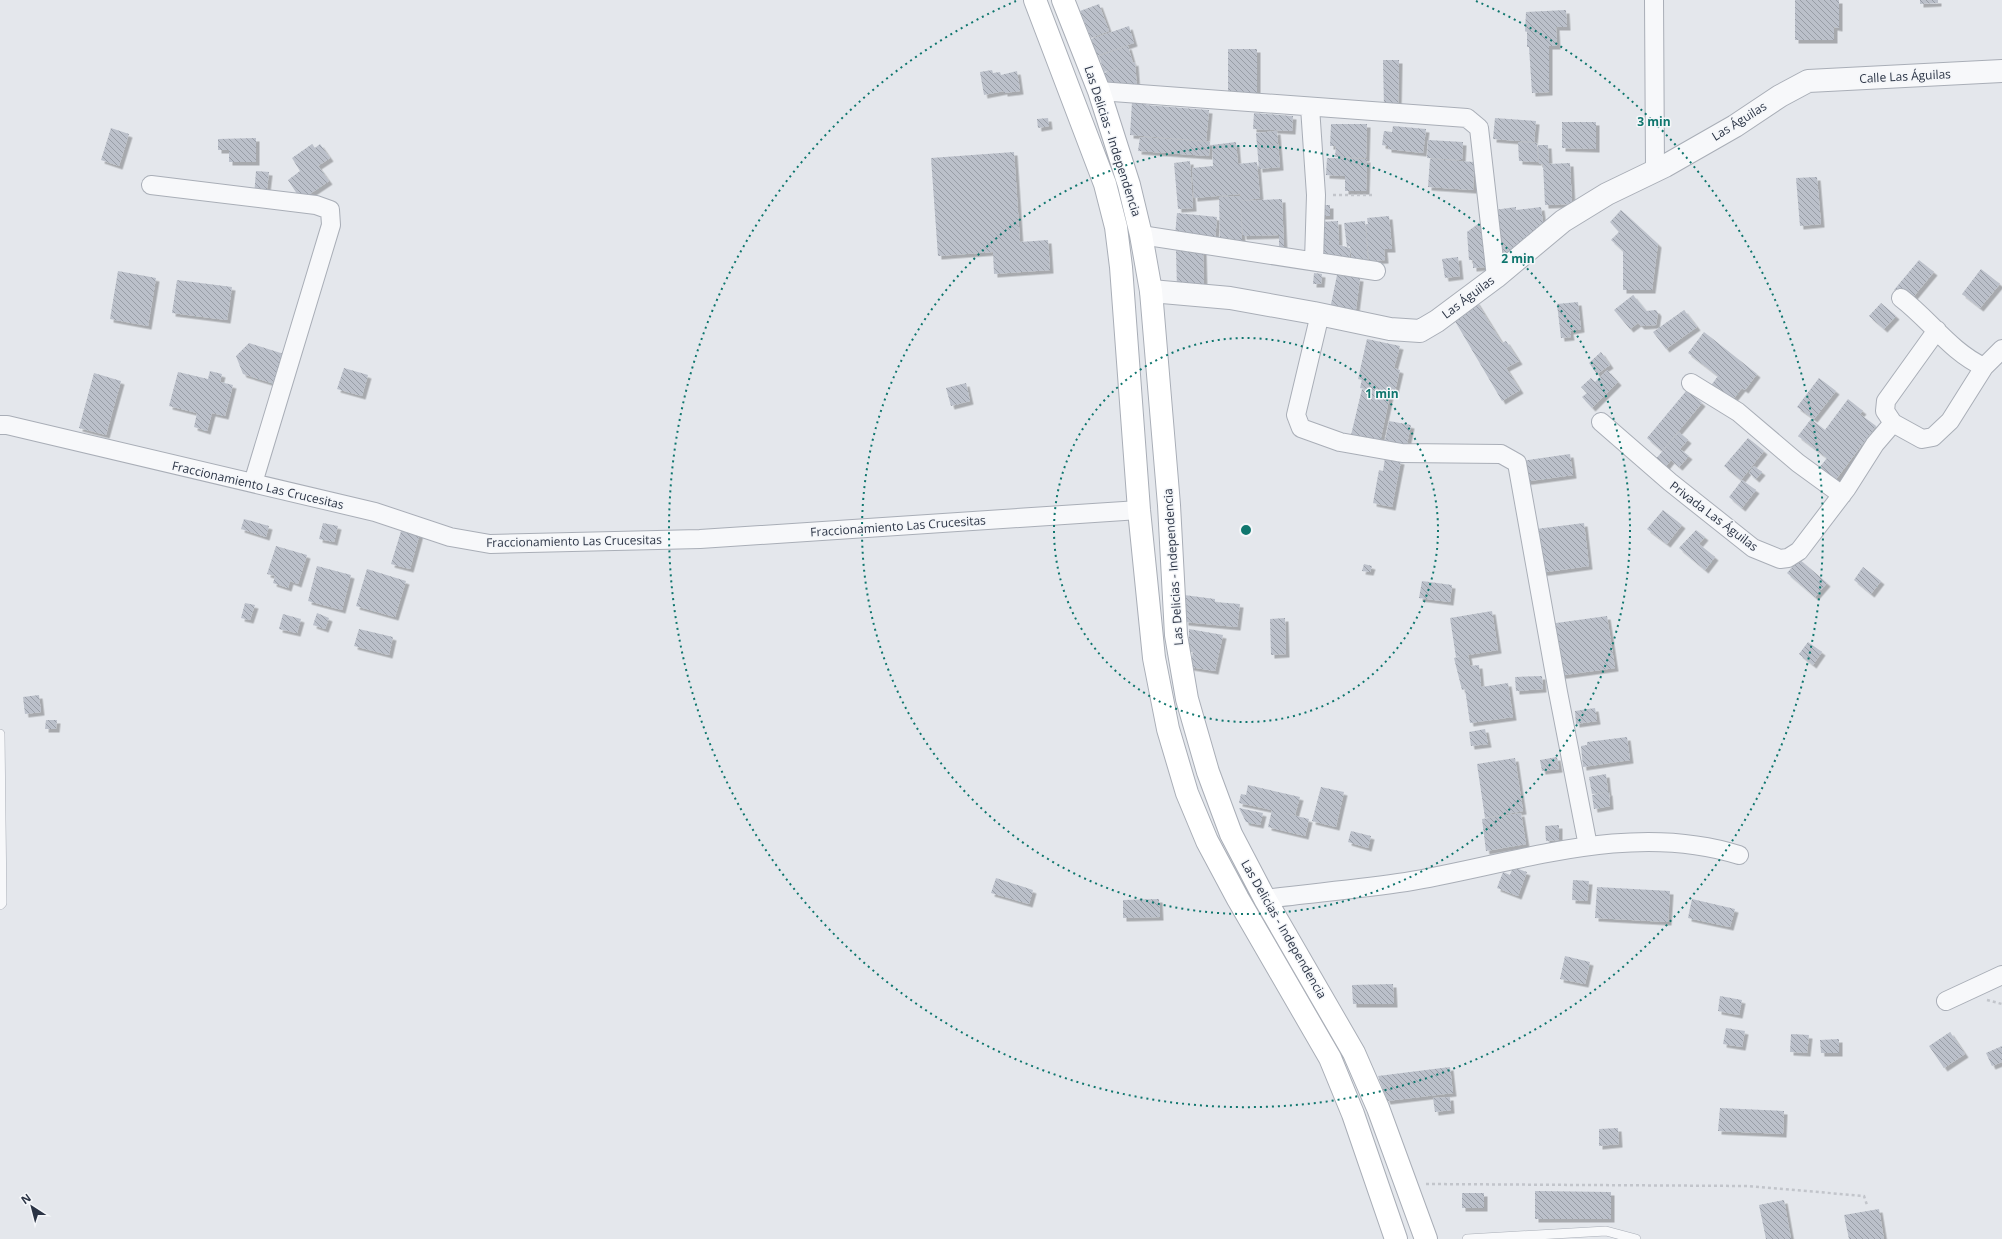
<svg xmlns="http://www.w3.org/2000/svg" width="2002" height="1239" viewBox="0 0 2002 1239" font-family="'Open Sans',sans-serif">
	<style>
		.building { fill: url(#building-back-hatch); filter: url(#shadow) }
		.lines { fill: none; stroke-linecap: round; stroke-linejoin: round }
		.service-casing { stroke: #a9aeb7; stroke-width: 10 }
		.minor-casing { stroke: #a9aeb7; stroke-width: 20 }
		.tertiary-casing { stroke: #a9aeb7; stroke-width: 24 }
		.secondary-casing { stroke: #a9aeb7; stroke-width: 24 }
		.path { stroke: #c2c5cb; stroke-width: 2.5; stroke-dasharray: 3 3; stroke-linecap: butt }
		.service { stroke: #f7f8fa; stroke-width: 9 }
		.minor { stroke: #f7f8fa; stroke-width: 18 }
		.tertiary { stroke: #f7f8fa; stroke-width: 22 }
		.secondary { stroke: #fff; stroke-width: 22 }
		.ring { fill: none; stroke: #0f766e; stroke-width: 2; stroke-dasharray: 2 4 }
		.labels { text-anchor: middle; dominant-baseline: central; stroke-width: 3; stroke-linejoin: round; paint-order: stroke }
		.street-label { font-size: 12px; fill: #2b3445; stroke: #f4f6f9 }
		.centre { fill: #0f766e; stroke: #f4f6f9; stroke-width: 2 }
		.ring-label { font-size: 12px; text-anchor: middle; font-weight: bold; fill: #0f766e; stroke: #f4f6f9; stroke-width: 3; stroke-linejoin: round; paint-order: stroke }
	</style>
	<defs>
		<pattern id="building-back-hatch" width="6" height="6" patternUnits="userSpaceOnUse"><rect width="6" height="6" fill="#bbc0ca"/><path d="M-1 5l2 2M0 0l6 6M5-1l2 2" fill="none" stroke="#989da6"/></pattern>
		<filter id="shadow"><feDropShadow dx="3.5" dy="3.5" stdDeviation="0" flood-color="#0004"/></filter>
	</defs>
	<rect width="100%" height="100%" fill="#e4e7ec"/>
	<path class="building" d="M1795 0H1839V28L1834 27V40H1795Z
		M1920 0H1938V3L1920 4Z
		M1099 4 1109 31 1091 38 1080 11Z
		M1566 10 1567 27H1556L1557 46H1549V92L1532 93 1529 47H1527V32L1525 31 1526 12Z
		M1129 26 1134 43 1096 56 1091 39Z
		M1128 46 1133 63 1135 62 1137 89 1109 86 1104 73 1123 66 1104 72 1099 56Z
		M1228 49H1257V96L1228 97Z
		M1383 60H1399L1398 108 1384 109Z
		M992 70 993 73 1000 72 1001 75 1017 71 1020 91 1004 93V91L984 95 980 72Z
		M1132 102 1147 103 1146 105 1209 110 1206 141 1130 135Z
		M1254 113 1293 116 1292 131 1253 129Z
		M1048 118 1049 126 1038 128 1037 119Z
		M1495 118 1536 121 1534 142 1493 139Z
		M1562 122H1596V149L1562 148Z
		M1331 124H1367L1366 158 1335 157 1336 146H1330Z
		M1393 126 1426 129 1423 153 1388 149V146L1382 145 1384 131 1392 132Z
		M111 128 129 134 119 166 101 160Z
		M1277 131 1280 167 1259 169 1256 133Z
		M1140 137 1210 142 1209 156 1138 151Z
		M256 138V162H229V150H218V139Z
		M1428 140 1463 142 1462 160 1427 158Z
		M1236 142 1238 164 1257 162 1260 198 1241 201 1282 199 1284 249H1279V235L1243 236 1241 206 1242 242 1220 243 1219 197 1241 196 1240 194 1194 198 1192 168 1213 166 1212 145Z
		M1518 142 1537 143 1538 162 1519 161Z
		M312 144 315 148 320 144 330 158 318 166 329 181 301 200 288 180 300 171 292 158Z
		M1538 145H1548L1549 164 1570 163 1572 204 1545 205 1543 164H1539Z
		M1014 152 1020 242 1048 240 1050 270 994 274 993 252 938 256 931 158Z
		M1327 158 1367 159 1366 191H1345V176L1326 175Z
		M1430 159 1474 162 1473 190 1428 187Z
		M1190 161 1193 208 1178 209 1174 163Z
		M256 171 269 172 266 197 254 196Z
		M1817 177 1821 224 1800 226 1796 178Z
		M1319 205H1330V216H1318Z
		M1516 207V210L1541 207 1544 230 1500 259 1494 210Z
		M1621 210 1658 244 1652 290H1623V251L1611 240 1619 232 1610 222Z
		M1177 213 1217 217 1215 240 1175 236Z
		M1389 216 1392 249H1384L1385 260 1369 261 1366 224H1368L1367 218Z
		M1338 221 1339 245 1350 248V261L1322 256 1319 222Z
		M1365 221 1368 261 1352 263 1350 246 1347 247 1344 223Z
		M1478 224H1483L1485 267 1473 268V260H1469L1467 232Z
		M1203 248 1204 288 1177 289 1176 250Z
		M1458 257 1460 276 1445 278 1442 259Z
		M1919 260 1934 272 1909 302 1894 290Z
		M1981 269 2000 284 1980 308 1962 294Z
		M118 271 156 278 148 326 110 319Z
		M1314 273 1322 274 1321 284H1313Z
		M1337 275 1360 278 1355 317 1329 314Z
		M177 280 232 287 227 320 172 313Z
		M1633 295 1646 311 1656 310 1658 313 1656 325 1641 326 1638 323 1630 329 1614 310Z
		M1476 301 1502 343 1506 341 1519 361 1506 368 1520 390 1502 401 1452 316Z
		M1578 302 1581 329 1570 331 1571 337 1561 338 1557 304Z
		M1881 303 1896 316 1884 329 1869 316Z
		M1684 310 1697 327 1666 349 1653 332Z
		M1704 332 1757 374 1745 390 1742 388 1729 404 1709 388 1718 376 1688 353Z
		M1367 339 1400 346 1394 368 1400 370 1394 395 1360 388 1362 380 1358 379Z
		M249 343 284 354 275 384 243 374 236 356Z
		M1601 352 1610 365 1597 374 1589 363Z
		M344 368 368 375 362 396 337 389Z
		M1607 370 1618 382 1592 408 1582 397 1587 393 1581 387 1591 378 1595 382Z
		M210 371 222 374 220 382 233 385 225 416 212 413 207 431 194 427 197 413 169 406 178 372 208 379Z
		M94 373 121 381 106 435 79 428Z
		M1819 378 1836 391 1814 419 1797 407Z
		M966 383 970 401 951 406 946 388Z
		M1362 389 1390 395 1380 442 1351 435Z
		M1687 390 1702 403 1662 451 1647 438Z
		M1848 399 1863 411 1860 414 1876 426 1831 486 1815 473 1827 458 1798 436 1811 419 1825 430Z
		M1389 421 1411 425 1407 444 1385 440Z
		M1679 432 1688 440 1680 449 1689 456 1679 467 1671 460 1663 470 1654 461Z
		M1748 438 1764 451 1741 480 1724 466Z
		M1570 454 1573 475 1523 482 1521 461Z
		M1385 458 1401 461 1392 507 1373 503 1379 470 1383 471Z
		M1754 466 1762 472 1756 479 1749 473Z
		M1742 480 1756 490 1742 508 1729 497Z
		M1663 510 1682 525 1667 544 1647 529Z
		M244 519 269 526 266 537 241 529Z
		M323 523 338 526 334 542 319 539Z
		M1584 523 1589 566 1539 573 1536 529Z
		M402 528 420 533 410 569 391 564Z
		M1696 530 1705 537 1699 544 1715 557 1705 570 1679 548Z
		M276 546 307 555 298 584 290 581 288 588 273 583 275 576 267 574Z
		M1799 559 1827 583 1815 597 1787 573Z
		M1364 564 1372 566 1370 572 1362 571Z
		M317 566 351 575 342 610 308 601Z
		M1863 567 1881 581 1871 594 1854 580Z
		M367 569 406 581 395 617 356 606Z
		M1422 581 1452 585 1450 602 1419 598Z
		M1184 595 1215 599V602L1240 604 1237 627 1185 622Z
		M245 603 255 605 250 620 241 618Z
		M1492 611 1498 650 1468 655 1470 666 1479 665 1481 687 1508 683 1513 717 1470 723 1465 689 1462 690 1454 658 1465 655 1456 657 1450 618Z
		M317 613 329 618 325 629 313 625Z
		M283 614 301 619 297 633 279 629Z
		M1607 616 1615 668 1557 676 1549 624Z
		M1285 618 1286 654 1271 655 1270 619Z
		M359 629 393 637 389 655 354 646Z
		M1189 629 1223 635 1215 671 1190 667 1193 652 1189 651Z
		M1808 642 1822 652 1813 665 1799 654Z
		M1542 676 1543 689 1516 691 1515 677Z
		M39 695 41 712 25 714 23 697Z
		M1595 708 1597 721 1576 724 1575 711Z
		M46 720H57L56 729H45Z
		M1485 729 1488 744 1471 746 1469 732Z
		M1627 737 1630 760 1583 767 1581 746 1587 745V742Z
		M1557 757 1559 769 1542 771 1540 760Z
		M1515 758 1523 811 1485 818 1477 764Z
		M1606 774 1608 792 1592 794 1589 777Z
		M1248 785 1300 797 1295 815 1280 812 1309 819 1305 836 1268 827 1272 810 1239 803 1241 794 1246 795Z
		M1321 787 1344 792 1336 827 1312 821Z
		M1609 792 1610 806 1594 809 1592 795Z
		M1239 808 1263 813 1260 825 1246 822Z
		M1521 813 1526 844 1486 851 1482 819Z
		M1559 825V840L1546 841 1545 826Z
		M1351 831 1371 836 1368 848 1348 842Z
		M1513 867 1527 872 1518 896 1497 888 1503 872 1510 875Z
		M996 878 1033 890 1029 904 991 893Z
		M1573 880 1589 881 1587 901 1572 900Z
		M1597 887 1670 891 1668 922 1595 918Z
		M1159 899 1160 917 1123 918V900Z
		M1692 899 1735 909 1730 927 1688 918Z
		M1565 956 1590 962 1585 984 1560 979Z
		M1393 984 1394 1004H1353L1352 985Z
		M1720 996 1742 1000 1739 1015 1718 1011Z
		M1726 1028 1745 1031 1742 1047 1723 1044Z
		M1950 1032 1965 1054 1944 1068 1929 1046Z
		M1791 1034 1809 1035 1807 1053 1790 1052Z
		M1839 1039V1053H1821L1820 1040Z
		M2002 1046V1062L1992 1066 1986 1053Z
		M1450 1067 1453 1093 1387 1101 1378 1076Z
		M1450 1097 1451 1110 1435 1112 1433 1098Z
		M1720 1108 1784 1111 1783 1134 1718 1131Z
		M1618 1128 1619 1144 1599 1146V1129Z
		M1535 1191 1611 1192V1219H1535Z
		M1462 1193H1484V1208H1462Z
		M1784 1200 1791 1239H1766L1759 1205Z
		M1879 1209 1884 1239H1849L1844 1215Z"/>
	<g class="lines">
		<defs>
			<path id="service" d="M0 905 2 903 0 734
				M1467 1239 1606 1231 1636 1239"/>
			<path id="minor" d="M1654 0 1655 170
				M1099 91 1467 118 1479 128 1496 277
				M1310 107 1316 195 1314 261
				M151 185 316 205 330 210 331 225 253 483
				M1141 235 1376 271
				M1901 298C1930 320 1951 352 1984 367
				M1320 314 1296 415 1301 428 1340 442 1402 453 1501 454 1517 463 1558 692 1588 846
				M1937 330 1886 401 1885 411 1893 423 1922 439 1933 437 1950 421 1984 367 2002 349
				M1691 383 1738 412 1798 463 1842 495
				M1601 422 1670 482 1753 548 1780 559 1788 558 1799 551 1847 488 1875 444 1893 423
				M0 425H7L375 512 450 537 490 544 700 539 1139 510
				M1265 899C1312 893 1359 889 1406 882 1515 864 1629 820 1739 855
				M1946 1001 2002 975"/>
			<path id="tertiary" d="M1151 291 1230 298 1314 313 1390 329 1420 331 1437 321 1496 277 1563 221 1607 194 1665 166 1735 126 1780 96 1808 81 2002 71"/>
			<path id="secondary" d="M1035 0 1105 184 1116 227 1121 267 1139 510 1154 658 1168 729 1187 793 1207 841 1238 899 1330 1058 1353 1114 1396 1239
				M1063 0 1099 91 1129 185 1141 235 1151 291 1169 505 1176 635 1187 699 1208 772 1231 834 1265 899 1354 1053 1378 1108 1426 1239"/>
		</defs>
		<use href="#service" class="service-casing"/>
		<use href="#minor" class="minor-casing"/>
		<use href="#tertiary" class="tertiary-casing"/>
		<use href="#secondary" class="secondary-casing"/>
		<path class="path" d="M1333 195H1375
			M1987 1000 2002 1004
			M1426 1184 1748 1186 1864 1196 1867 1205"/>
		<use href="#service" class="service"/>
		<use href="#minor" class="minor"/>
		<use href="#tertiary" class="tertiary"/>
		<use href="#secondary" class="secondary"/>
	</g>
	<g class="ring">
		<circle cx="1246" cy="530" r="192"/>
		<circle cx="1246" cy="530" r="384"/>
		<path d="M1476 1A577 577 0 1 1 1016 1"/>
	</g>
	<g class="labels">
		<g class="street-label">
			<text transform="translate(1905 76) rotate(-3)">Calle Las Águilas</text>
			<text transform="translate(1739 121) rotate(-32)">Las Águilas</text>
			<text transform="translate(1113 141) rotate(72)">Las Delicias - Independencia</text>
			<text transform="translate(1468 297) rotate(-37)">Las Águilas</text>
			<text transform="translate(258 485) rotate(13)">Fraccionamiento Las Crucesitas</text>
			<text transform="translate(1714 516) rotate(37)">Privada Las Águilas</text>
			<text transform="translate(898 526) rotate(-4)">Fraccionamiento Las Crucesitas</text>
			<text transform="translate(574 541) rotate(-1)">Fraccionamiento Las Crucesitas</text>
			<text transform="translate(1173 567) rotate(-94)">Las Delicias - Independencia</text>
			<text transform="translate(1284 929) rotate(60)">Las Delicias - Independencia</text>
		</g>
	</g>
	<circle cx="1246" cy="530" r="6" class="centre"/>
	<g class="ring-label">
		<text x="1654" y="126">3 min</text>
		<text x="1518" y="263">2 min</text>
		<text x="1382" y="398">1 min</text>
	</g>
	<g transform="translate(32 1207) rotate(324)" stroke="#f4f6f9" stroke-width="3" paint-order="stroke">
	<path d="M0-3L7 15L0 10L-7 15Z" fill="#2b3445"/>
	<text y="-6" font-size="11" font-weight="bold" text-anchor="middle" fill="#2b3445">N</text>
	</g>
</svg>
